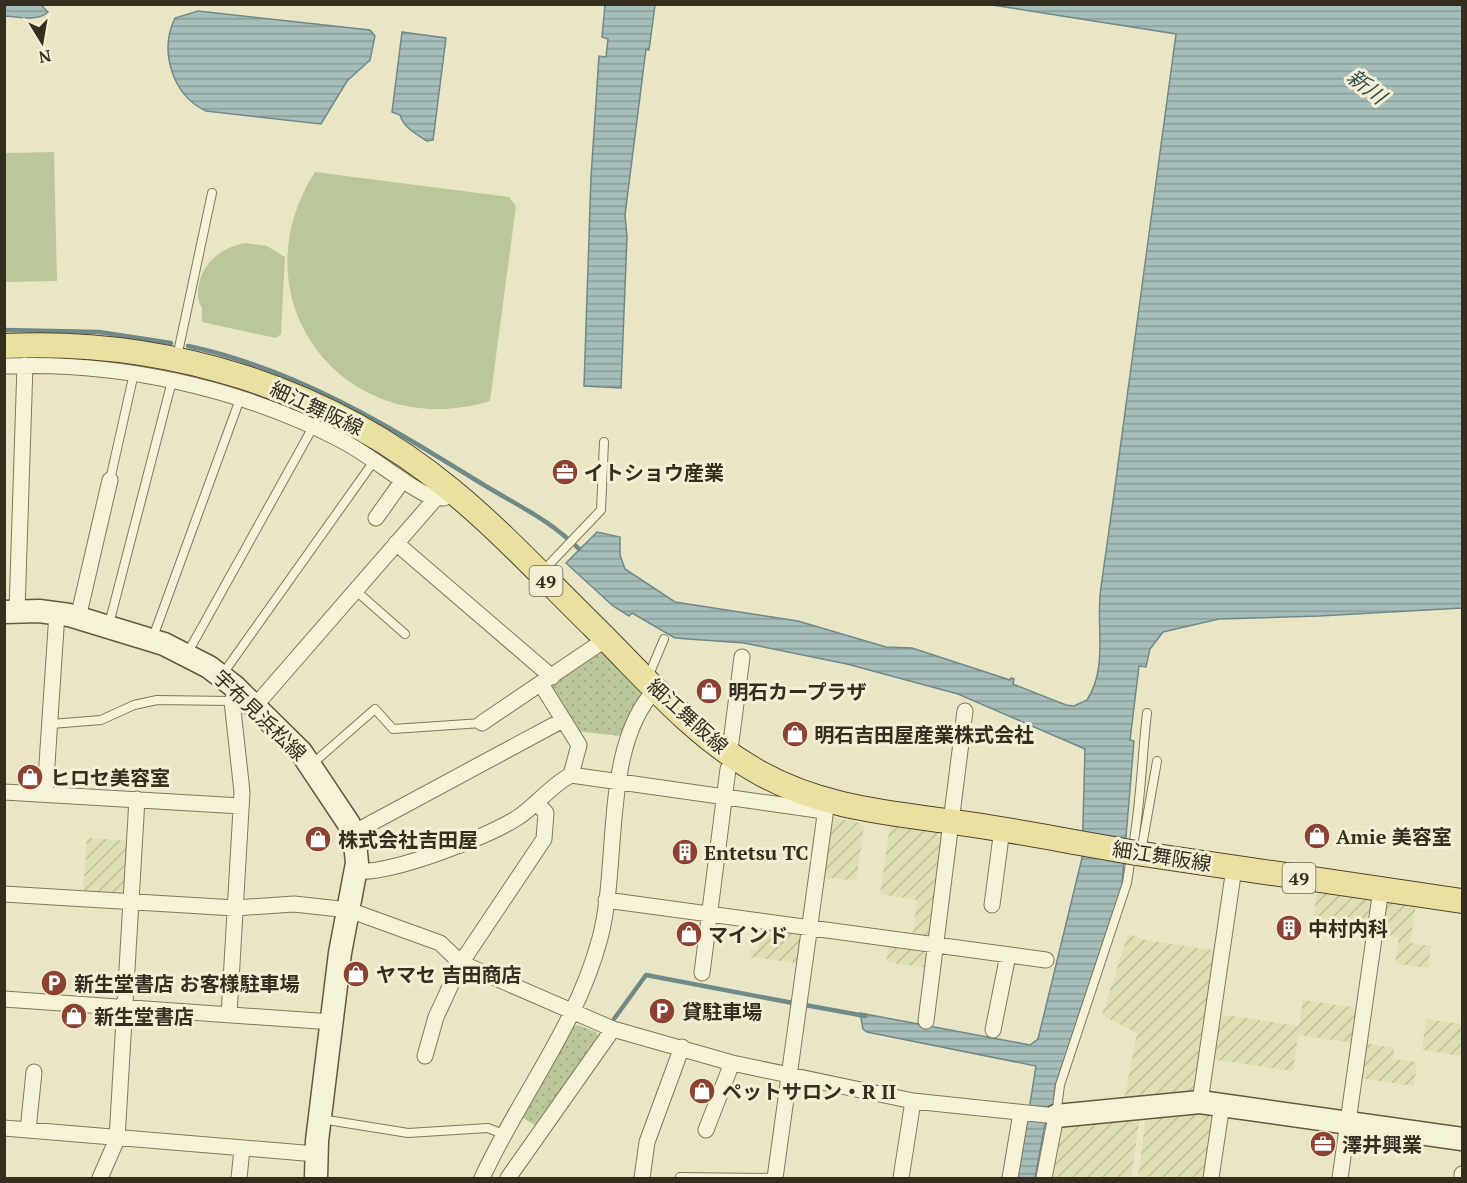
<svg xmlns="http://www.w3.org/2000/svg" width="1467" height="1183" viewBox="0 0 1467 1183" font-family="'PT Serif','Noto Sans JP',serif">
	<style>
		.farmland { fill: url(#farmland-furrows) }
		.park { fill: url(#park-dots) }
		.pitch { fill: #bac79a }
		.water { fill: url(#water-rules); stroke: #6e8b89; stroke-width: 1.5 }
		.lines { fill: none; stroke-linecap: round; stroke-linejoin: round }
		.stream { stroke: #6e8b89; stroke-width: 4.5 }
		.lane-casing { stroke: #83785d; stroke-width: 10 }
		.street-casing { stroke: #83785d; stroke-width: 17 }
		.secondary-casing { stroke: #655940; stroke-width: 25 }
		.primary-casing { stroke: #524631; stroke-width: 26 }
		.lane { stroke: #f6f2d8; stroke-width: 8 }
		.street { stroke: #f6f2d8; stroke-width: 15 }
		.secondary { stroke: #f6f2d8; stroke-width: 22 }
		.primary { stroke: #eae0a0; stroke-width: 24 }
		.primary-bridge-casing { stroke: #524631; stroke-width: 26; stroke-linecap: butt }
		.primary-bridge { stroke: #eae0a0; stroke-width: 24 }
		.labels { text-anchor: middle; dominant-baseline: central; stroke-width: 6; stroke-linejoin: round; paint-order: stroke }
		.shield { fill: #f2efd4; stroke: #6e6855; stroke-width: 1.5 }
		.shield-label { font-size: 18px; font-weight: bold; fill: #352e1f }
		.street-label { font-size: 20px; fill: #352e1f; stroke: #f2efd4 }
		.poi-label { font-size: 20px; font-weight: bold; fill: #352e1f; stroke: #f2efd4; text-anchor: start }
		.water-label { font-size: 21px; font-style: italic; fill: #304f53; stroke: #f2efd4 }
	</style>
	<defs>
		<pattern id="farmland-furrows" width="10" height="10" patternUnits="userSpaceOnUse" patternTransform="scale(1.5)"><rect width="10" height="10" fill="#dfdfb3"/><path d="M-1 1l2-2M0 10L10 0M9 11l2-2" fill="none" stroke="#c0c09a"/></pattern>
		<pattern id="park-dots" width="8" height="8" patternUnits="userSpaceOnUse" patternTransform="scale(1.5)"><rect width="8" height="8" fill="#bac79a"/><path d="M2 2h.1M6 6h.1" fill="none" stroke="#a0ab84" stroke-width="1.8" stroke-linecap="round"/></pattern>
		<pattern id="water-rules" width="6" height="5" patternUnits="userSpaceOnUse" patternTransform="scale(1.5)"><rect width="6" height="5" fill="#a6bebb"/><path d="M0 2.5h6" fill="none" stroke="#889b97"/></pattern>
	</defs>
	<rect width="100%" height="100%" fill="#eae5c5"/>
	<path class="farmland" d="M831 817 857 822 864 827 856 881 823 877Z
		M890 825 945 833 931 939 912 936 917 900 880 894Z
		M87 838 130 841 127 896 83 893Z
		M1317 890 1376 898 1370 936 1312 928Z
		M1384 899 1416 904 1410 943 1431 946 1428 968 1395 964 1399 937 1379 934Z
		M765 927 801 932 797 963 750 957 751 950H758L759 938 764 939Z
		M1128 934 1146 940 1218 951 1198 1093 1124 1100 1137 1033 1102 1015Z
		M889 944 930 950 928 968 886 962Z
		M1303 1000 1360 1008 1355 1043 1298 1035 1293 1071 1211 1059 1218 1014 1299 1026Z
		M1426 1019 1462 1024V1056L1422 1050Z
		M1364 1043 1394 1048 1393 1059 1417 1062 1414 1086 1359 1078Z
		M1213 1112 1207 1178H1138L1146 1115Z
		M1140 1116 1131 1178H1050L1060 1128 1084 1121Z"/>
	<path class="park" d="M598 649 643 693 629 716 621 736 575 731 547 685Z
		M577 1025 596 1032 598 1037 536 1126 520 1116 570 1028Z"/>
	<path class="pitch" d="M54 152 57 281 5 282V153Z
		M315 172 509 197 516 206 490 401C346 445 233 300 315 172Z
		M246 243 267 246 285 257 281 334 276 338 202 322V308C198 302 198 297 198 290 201 263 221 247 246 243Z"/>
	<path class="water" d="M4 5H41L48 12C38 22 18 17 5 16Z
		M605 5H655L649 50 646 49 625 215 627 237 621 388 584 386 591 177 599 56 606 57 608 39 602 37Z
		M992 5H1462V608L1319 616 1219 619 1163 632 1150 649 1146 667 1139 666 1130 740 1134 741 1122 885 1055 1087 1053 1108 1045 1124 1035 1178H1018L1036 1066 867 1032 863 1029 860 1013 1030 1045 1038 1039 1082 858 1085 749 958 694 847 664 744 643 675 638 632 613 629 616 613 606 566 563 597 532 620 537V555L625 569 675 602 798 621 886 647 912 648 1010 680 1011 678 1014 679 1013 684 1066 705 1074 706 1087 700C1109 666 1095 623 1101 587 1127 403 1152 219 1176 34Z
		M198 11 370 30 375 36 370 60 347 81 321 124 206 111C172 95 159 51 175 18Z
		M402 32 446 38 433 140 427 141C416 134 404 128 400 115L392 112Z"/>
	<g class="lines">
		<path class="stream" d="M4 330 99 332 171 343
			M188 346C296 369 387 425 479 482 508 500 542 516 568 539
			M576 546 579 549
			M805 1005 865 1016
			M614 1019 646 975 793 1003"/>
		<defs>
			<path id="lane" d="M177 357 212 193
				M110 480 134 373
				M543 571 601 510 604 442
				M355 590 405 634
				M109 624 172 381
				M153 637 240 399
				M187 654 313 427
				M222 675 374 461
				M646 675 651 670 664 639
				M51 724 101 720 134 705 157 700 232 701
				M312 764 375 709 393 729 482 723
				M1134 840C1141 798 1142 756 1147 713
				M1141 852 1157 761
				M1056 1115 1060 1085 1127 883 1130 863
				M321 1119 408 1133 488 1128 503 1134
				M680 1177 775 1178"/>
			<path id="street" d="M4 366C117 361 238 387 339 439 371 455 398 481 431 497L444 498 453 491
				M376 518 403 480
				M396 543 552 677
				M17 611 25 365
				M78 618 110 480
				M541 684 579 745 571 775
				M255 706 436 498
				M482 723 606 639
				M725 751 731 742 742 657
				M4 792 241 806
				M45 794 57 613
				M353 833 563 720
				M356 871C389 875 488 837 517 818 536 806 551 785 571 775L824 811
				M4 894 235 908 294 904 349 910 440 943 461 963 613 1029 732 1063 913 1101 1056 1116 1044 1178
				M606 900 1046 960
				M992 905 1002 829
				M702 973 728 769
				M4 999 332 1022
				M229 1015 242 792 232 701 241 692
				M926 1021 965 711
				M993 1030 1008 955
				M425 1056 436 1017 461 963 544 839 546 813 537 803
				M1200 1102 1234 868
				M4 1128 316 1154
				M28 1130 34 1072
				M706 1130 732 1063
				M100 1178 117 1139 137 799
				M239 1178 242 1149
				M482 1178C519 1097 577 1026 600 938 620 864 601 744 657 688
				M508 1178 613 1029
				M642 1178 647 1142 682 1047
				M775 1178 827 801
				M901 1178 913 1101
				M1010 1178 1021 1113
				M1211 1178 1222 1104
				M1340 1178 1381 889
				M1462 1178V1174"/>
			<path id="secondary" d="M4 612 39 611 69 615 164 644 209 667 235 687 301 752 349 824 355 843 357 863 340 953 317 1141 316 1178
				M1056 1116 1200 1102 1462 1139"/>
			<path id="primary" d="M4 346C165 338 326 387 451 490 501 531 546 580 593 626 643 675 691 733 753 769 813 805 879 812 947 821 990 827 1032 834 1074 842
				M1136 853 1462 901"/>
		</defs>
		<use href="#lane" class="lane-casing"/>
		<use href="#street" class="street-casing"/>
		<use href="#secondary" class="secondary-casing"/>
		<use href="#primary" class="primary-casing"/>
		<use href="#lane" class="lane"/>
		<use href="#street" class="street"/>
		<use href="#secondary" class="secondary"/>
		<use href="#primary" class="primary"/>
		<defs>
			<path id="primary-bridge" d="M1074 842 1136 853"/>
		</defs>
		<use href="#primary-bridge" class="primary-bridge-casing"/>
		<use href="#primary-bridge" class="primary-bridge"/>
	</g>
	<defs>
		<symbol id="office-disc" viewBox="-11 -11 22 22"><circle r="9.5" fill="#8d4132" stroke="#f2efd4"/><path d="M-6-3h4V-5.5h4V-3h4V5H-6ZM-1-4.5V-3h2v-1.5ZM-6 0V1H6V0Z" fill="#fff"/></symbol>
		<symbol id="shop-disc" viewBox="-11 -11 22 22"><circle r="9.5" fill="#8d4132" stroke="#f2efd4"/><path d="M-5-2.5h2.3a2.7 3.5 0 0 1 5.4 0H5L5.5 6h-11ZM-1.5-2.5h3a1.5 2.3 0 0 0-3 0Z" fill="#fff"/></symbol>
		<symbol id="building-disc" viewBox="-11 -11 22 22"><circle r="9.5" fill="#8d4132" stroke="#f2efd4"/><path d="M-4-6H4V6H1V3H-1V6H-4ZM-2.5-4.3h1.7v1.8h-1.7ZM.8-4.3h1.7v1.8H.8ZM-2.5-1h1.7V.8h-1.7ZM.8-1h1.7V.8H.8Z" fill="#fff"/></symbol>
		<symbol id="parking-disc" viewBox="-11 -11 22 22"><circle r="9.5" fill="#8d4132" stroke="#f2efd4"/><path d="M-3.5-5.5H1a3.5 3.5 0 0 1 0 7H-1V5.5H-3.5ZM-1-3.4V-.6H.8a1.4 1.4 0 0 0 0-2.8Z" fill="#fff"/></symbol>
	</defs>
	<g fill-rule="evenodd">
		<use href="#office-disc" x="550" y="457" width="30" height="30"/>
		<use href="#shop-disc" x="694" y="676" width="30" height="30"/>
		<use href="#shop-disc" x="780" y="719" width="30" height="30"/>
		<use href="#shop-disc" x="15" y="762" width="30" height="30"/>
		<use href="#shop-disc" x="1302" y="821" width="30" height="30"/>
		<use href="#shop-disc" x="303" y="824" width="30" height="30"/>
		<use href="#building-disc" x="670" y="837" width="30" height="30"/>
		<use href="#building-disc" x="1274" y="913" width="30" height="30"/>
		<use href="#shop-disc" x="674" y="919" width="30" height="30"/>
		<use href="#shop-disc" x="341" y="959" width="30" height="30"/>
		<use href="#parking-disc" x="39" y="968" width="30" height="30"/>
		<use href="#parking-disc" x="647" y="996" width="30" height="30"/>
		<use href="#shop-disc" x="59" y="1001" width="30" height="30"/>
		<use href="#shop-disc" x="687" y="1076" width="30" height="30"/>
		<use href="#office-disc" x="1308" y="1129" width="30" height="30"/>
	</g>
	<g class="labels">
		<g class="shield">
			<rect x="529.5" y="566" width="33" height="30" rx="4.5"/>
			<rect x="1282.5" y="863" width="33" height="30" rx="4.5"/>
		</g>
		<g class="shield-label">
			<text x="546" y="581">49</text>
			<text x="1299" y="878">49</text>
		</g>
		<g class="street-label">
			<text transform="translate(317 408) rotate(25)">細江舞阪線</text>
			<text transform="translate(260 715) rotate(44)">宇布見浜松線</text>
			<text transform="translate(688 716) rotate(42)">細江舞阪線</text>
			<text transform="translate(1162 856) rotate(9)">細江舞阪線</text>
		</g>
		<g class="poi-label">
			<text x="584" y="472">イトショウ産業</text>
			<text x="728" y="691">明石カープラザ</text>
			<text x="814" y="734">明石吉田屋産業株式会社</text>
			<text x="50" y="777">ヒロセ美容室</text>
			<text x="1336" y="836">Amie 美容室</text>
			<text x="338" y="839">株式会社吉田屋</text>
			<text x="704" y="852">Entetsu TC</text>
			<text x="1308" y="928">中村内科</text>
			<text x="708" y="934">マインド</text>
			<text x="376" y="974">ヤマセ 吉田商店</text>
			<text x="74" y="983">新生堂書店 お客様駐車場</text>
			<text x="682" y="1011">貸駐車場</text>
			<text x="94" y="1016">新生堂書店</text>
			<text x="722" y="1091">ペットサロン・R II</text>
			<text x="1342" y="1144">澤井興業</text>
		</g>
		<g class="water-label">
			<text transform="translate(1367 86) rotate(38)">新川</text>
		</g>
	</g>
	<rect width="1467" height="1183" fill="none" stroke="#352e1f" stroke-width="12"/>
	<g transform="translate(42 42) rotate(169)" stroke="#f2efd4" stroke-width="4.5" paint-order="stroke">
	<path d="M0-4.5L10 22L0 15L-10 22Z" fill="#352e1f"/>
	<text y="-9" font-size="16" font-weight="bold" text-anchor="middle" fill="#352e1f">N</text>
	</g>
</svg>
